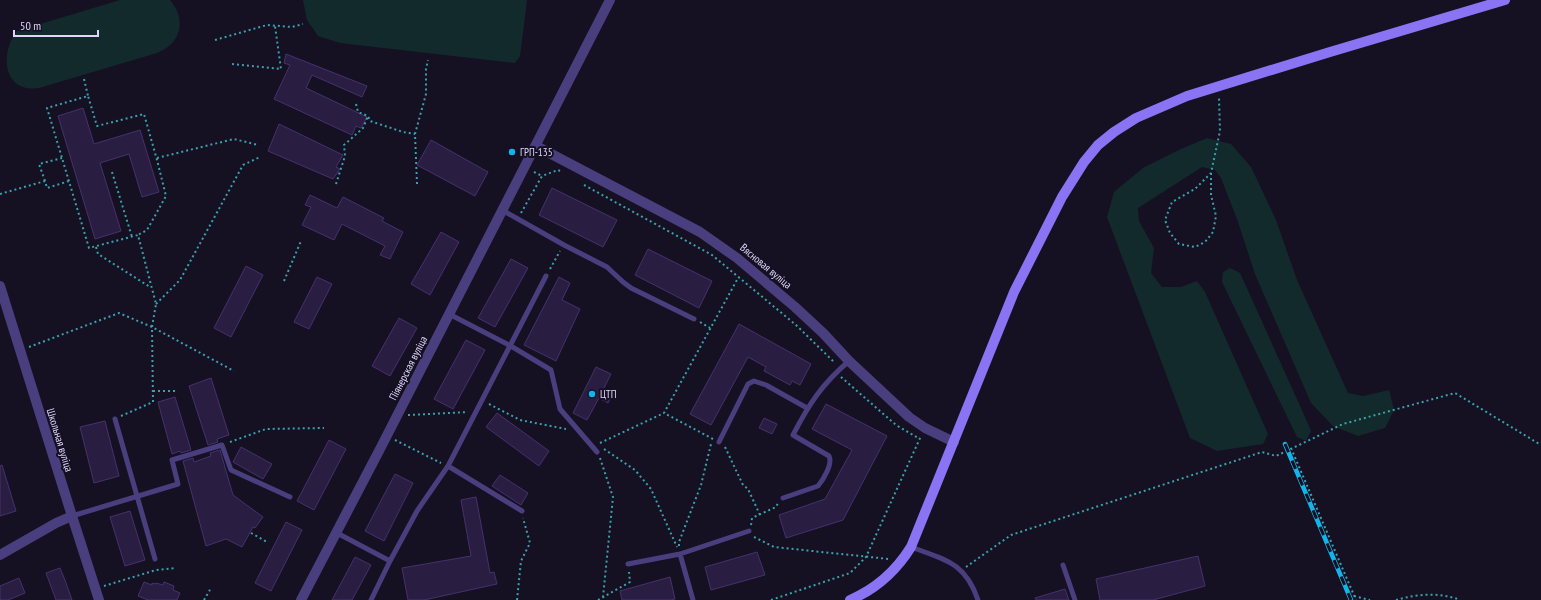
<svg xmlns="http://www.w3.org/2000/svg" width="1541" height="600" viewBox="0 0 1541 600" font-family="'PT Sans Narrow',sans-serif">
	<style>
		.green { fill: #132a2c }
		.building { fill: #2a1d42; stroke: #46316d }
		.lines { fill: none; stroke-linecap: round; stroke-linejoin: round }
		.path { stroke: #38a2ad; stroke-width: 2; stroke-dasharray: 2 3; stroke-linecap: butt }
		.lane { stroke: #4a3f7e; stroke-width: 5 }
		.street { stroke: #4a3f7e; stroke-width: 10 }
		.secondary { stroke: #8a74f4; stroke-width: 10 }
		.rail-casing { stroke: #12b5eb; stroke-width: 4.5 }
		.rail { stroke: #161023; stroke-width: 3; stroke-dasharray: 9; stroke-linecap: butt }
		.poi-dot { fill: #12b5eb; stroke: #161023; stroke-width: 1.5 }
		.labels { text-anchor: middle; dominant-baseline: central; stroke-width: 4; stroke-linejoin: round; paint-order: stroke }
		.poi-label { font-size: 11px; fill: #dfd5fc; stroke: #161023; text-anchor: start }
		.street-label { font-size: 11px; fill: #dfd5fc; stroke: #161023 }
	</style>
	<rect width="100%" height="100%" fill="#161023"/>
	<path class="green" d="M120 0H170C187 20 181 44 157 53L39 88C2 93 0 52 17 31Z
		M303 0H527L520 56 515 63 340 43 318 36 307 20Z
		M1207 138 1231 144 1251 167 1276 220 1297 280 1348 393 1363 396 1389 390 1394 410 1385 428 1358 436 1333 426 1311 403 1255 274 1237 219 1221 178 1215 170 1202 167 1138 208 1139 221 1154 248 1151 273 1162 287H1181L1197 281 1205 292 1268 434 1263 444 1217 451 1190 438 1107 217 1114 192 1143 168 1181 149Z
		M1230 268 1240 273 1301 408 1311 431 1306 441 1297 437 1222 282 1223 272Z"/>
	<path class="building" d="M286 54 367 86 362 97 312 75 306 88 367 117 361 128 356 126 352 135 274 99 290 65 284 63Z
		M83 108 94 144 140 130 159 192 142 197 129 154 100 163 121 231 95 239 58 116Z
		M279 124 343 155 336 167 340 169 333 179 268 151Z
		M431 140 488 172 475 196 417 165Z
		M552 188 617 220 603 247 539 215Z
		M310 195 337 208 343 197 384 218 382 221 403 232 390 259 380 255 385 246 342 224 334 240 302 225 311 207 305 205Z
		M441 232 459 242 430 295 411 284Z
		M648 249 712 281 699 308 635 275Z
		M511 259 528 268 495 327 478 318Z
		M246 266 263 275 231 337 214 328Z
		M317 277 332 284 309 329 294 322Z
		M559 277 570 283 562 300 580 309 556 361 524 345Z
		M399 318 417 328 390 376 372 366Z
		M739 324 811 364 800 385 792 381 790 385 764 371 766 367 748 357 711 425 690 414Z
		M466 340 485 350 453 409 434 399Z
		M596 367 611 374 603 390 612 395 608 403 599 398 587 420 573 413Z
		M211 378 229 435 217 439 218 442 208 445 189 386Z
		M175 397 191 450 181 453 180 451 172 454 158 402Z
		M826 404 887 436 843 520 786 538 779 515 825 499 852 450 812 429Z
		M497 413 549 451 539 466 486 427Z
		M764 418 777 424 772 434 759 428Z
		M105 421 119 476 94 483 80 427Z
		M329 440 346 449 314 510 297 501Z
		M241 447 272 464 263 479 233 462Z
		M220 450 233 495 263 517 255 528 253 527 242 547 226 539 206 546 183 461 193 458 194 462 211 456 210 453Z
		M2 465 16 511 0 516V466Z
		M395 474 413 483 384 541 365 531Z
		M500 475 528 493 521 505 492 486Z
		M476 497 490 573 494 572 497 584 424 600H408L402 568 471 556 461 500Z
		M130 511 145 560 125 566 110 517Z
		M286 522 302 530 271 591 255 583Z
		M757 552 765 575 711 590 705 567Z
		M1198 556 1205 586 1153 600H1100L1096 579Z
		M355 557 371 565 352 600H332Z
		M60 568 65 580 72 600H56L46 573Z
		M670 577 675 599 670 600H622L620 591Z
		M19 578 25 593 8 600H0V586Z
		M144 582 152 585V583L156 584V583L163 585 164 582 174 586 173 590 180 593 177 600H148L138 596Z
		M1065 589 1069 600H1036L1035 598Z"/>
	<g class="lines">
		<path class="path" d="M215 40 267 25 292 27 303 24
			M232 64 281 69 275 26
			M84 79 88 96
			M356 104 358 112 368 116 370 121 403 132 415 134
			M157 158 234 139 258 145
			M112 172 132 237
			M534 172 542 176
			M1211 173V195L1216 216 1213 232 1205 242 1195 247 1179 244 1170 233 1165 220 1172 202 1195 189 1211 173 1220 131 1219 98
			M45 181 39 164 62 158
			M336 184 345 156 344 145 363 128 368 116
			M417 184 415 134 426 94V69L428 60
			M584 185 712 255 796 325 835 363
			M0 194 45 181 47 188 69 181
			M521 213 542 176 558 170 560 171
			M96 247 98 254 150 287
			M550 269 560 251
			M284 281 301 241
			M156 304 180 280 243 165 260 157
			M700 322 710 328
			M29 347 119 313 152 327 234 371
			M841 377 896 425 920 439
			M153 391H178
			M489 404 520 420 566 429
			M408 415 468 412
			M121 416 153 402 152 327 156 304 138 235 89 248 47 108 88 96 97 126 144 114 157 160 166 196 147 230 138 235
			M713 439 664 413 738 278
			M395 440 441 463
			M230 442 266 429 324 428
			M600 443 664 413
			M725 447 743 485 748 489 760 515
			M1291 448 1356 600
			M604 449 635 470 651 489 677 547
			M600 458 613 497 603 597 602 600
			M751 525 752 518 776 507 778 503
			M251 533 267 542
			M754 537 774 547 889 559
			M679 546V542L701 485 711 444
			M966 567 1011 535 1262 452 1276 456 1343 424 1455 393 1541 445
			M104 586 156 570 176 568
			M1354 596 1370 600
			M204 600 211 588
			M517 600 521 561 530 543 523 518
			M598 600 630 582 629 572
			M771 600 850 573 866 557 921 436
			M1396 600C1417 594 1440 592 1460 600"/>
		<path class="lane" d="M502 210 564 245 607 267 623 282 631 288 694 319
			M449 314 509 345 551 370 560 409 597 452
			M115 419 155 559
			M719 442 748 384 754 381 766 385 807 408
			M448 466 522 511
			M783 498 818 486C823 480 833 464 829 456L793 435C809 404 822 384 849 361
			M72 516 178 484 172 460 222 445 231 470 290 497
			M337 533 390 561
			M911 547C945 560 965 562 978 600
			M680 554 693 600
			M628 564 680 554 749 531
			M1063 565 1075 600
			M371 600 390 561 417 511 448 466 546 276"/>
		<path class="street" d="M536 146 700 232 737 258 795 307 823 333 849 361 909 417 925 428 954 442
			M0 286 72 516 99 600
			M0 555 56 523 72 516
			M301 600 380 449 610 0"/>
		<path class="secondary" d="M850 600C876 589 896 571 911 547L1014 292 1062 197 1084 162 1098 145 1114 132 1136 118 1187 96 1330 52 1505 0"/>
		<defs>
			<path id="rail" d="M1285 444 1351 600"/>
		</defs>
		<use href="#rail" class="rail-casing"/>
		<use href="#rail" class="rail"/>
	</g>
	<g class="poi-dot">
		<circle cx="512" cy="152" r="4"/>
		<circle cx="592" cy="394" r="4"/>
	</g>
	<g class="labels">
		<g class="poi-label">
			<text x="520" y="152">ГРП-135</text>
			<text x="600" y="394">ЦТП</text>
		</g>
		<g class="street-label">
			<text transform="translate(766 266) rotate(40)">Вясновая вуліца</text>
			<text transform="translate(408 368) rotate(-63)">Піянерская вуліца</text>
			<text transform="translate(60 440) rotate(73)">Школьная вуліца</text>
		</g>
	</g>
	<path d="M14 30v6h84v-6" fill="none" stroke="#dfd5fc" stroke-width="2"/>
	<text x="20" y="30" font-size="12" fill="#dfd5fc" stroke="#161023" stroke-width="3" paint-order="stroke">50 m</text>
</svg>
